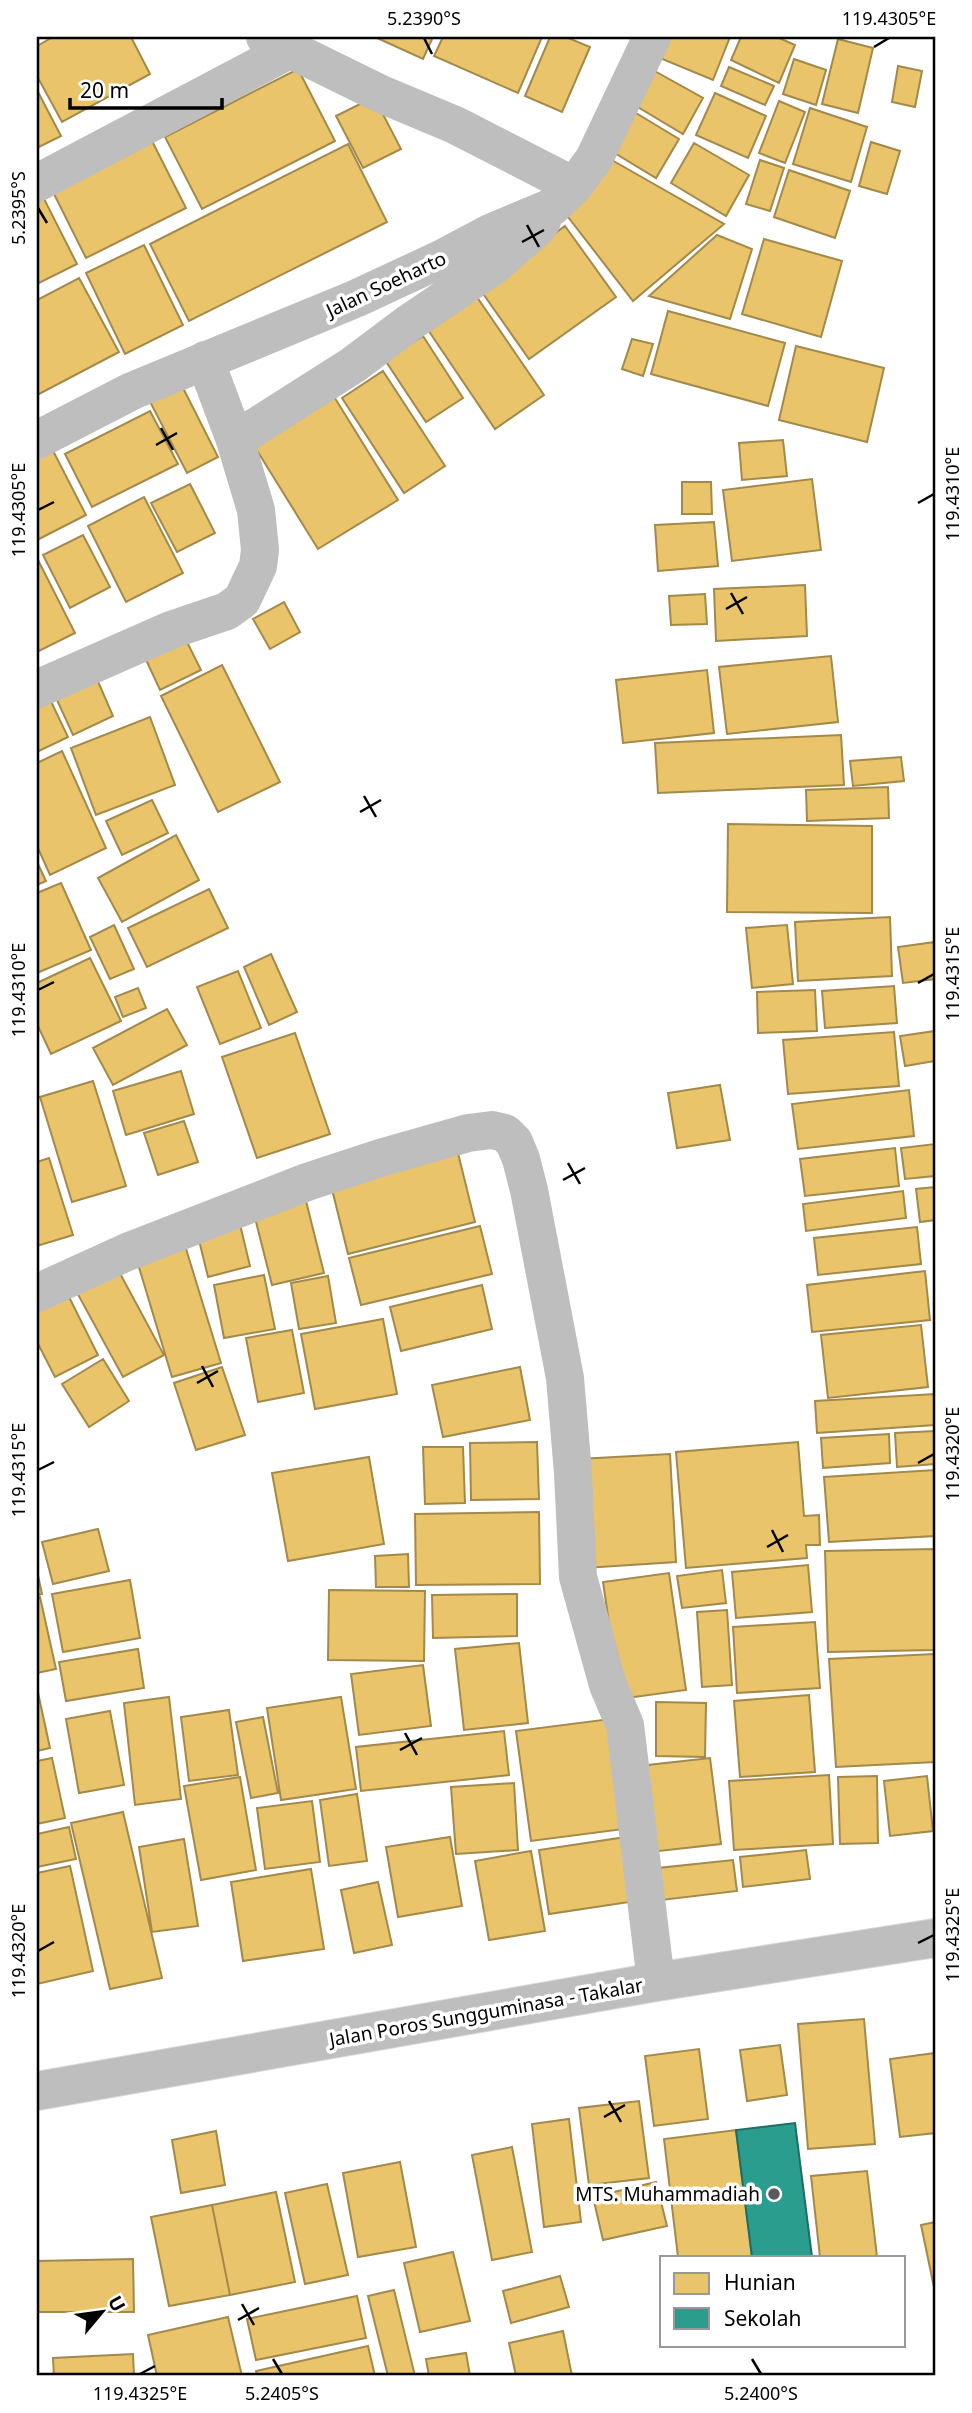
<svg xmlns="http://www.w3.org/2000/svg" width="972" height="2413" viewBox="0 0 972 2413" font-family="'Noto Sans',sans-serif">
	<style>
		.homes { fill: #e9c46a; stroke: #a3894a; stroke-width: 2 }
		.schools { fill: #2a9d8f; stroke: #1d6e64; stroke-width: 2 }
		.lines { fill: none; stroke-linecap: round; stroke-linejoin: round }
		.highway-casing { stroke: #dbdbdb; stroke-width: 40 }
		.street { stroke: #bebebe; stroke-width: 38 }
		.highway { stroke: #bebebe; stroke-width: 38 }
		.ticks { fill: none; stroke: #000; stroke-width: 2.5 }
		.poi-dot { fill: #595959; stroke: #fff; stroke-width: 2.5 }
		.labels { text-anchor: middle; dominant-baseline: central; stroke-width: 7; stroke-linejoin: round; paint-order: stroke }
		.street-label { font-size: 19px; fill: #000; stroke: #fff }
		.poi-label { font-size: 19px; fill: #000; stroke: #fff; text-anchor: end }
		.neatline { fill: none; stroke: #000; stroke-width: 2.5 }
		.ticks-label { font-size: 18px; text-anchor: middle; fill: #000 }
	</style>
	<rect width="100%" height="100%" fill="#fff"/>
	<path class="homes" d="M53 37H131L150 74 62 122 37 76V46Z
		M375 37H433L423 59Z
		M443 37H542L518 93 434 56Z
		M550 37H566L590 47 562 112 525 96Z
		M663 37H730L713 80 655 56Z
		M741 37H777L795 45 779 83 731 60Z
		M838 39 873 48 858 113 822 104Z
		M794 59 826 70 816 105 783 94Z
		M898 66 922 71 915 107 892 102Z
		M729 67 774 86 765 105 721 86Z
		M298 69 335 141 202 209 165 137Z
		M651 69 703 98 683 134 631 103Z
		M37 90 61 136 37 148Z
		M715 93 766 116 748 158 696 135Z
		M374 97 401 149 363 168 336 116Z
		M779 101 805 112 785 163 759 153Z
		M810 108 867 127 851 182 793 164Z
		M631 110 679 139 656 178 608 149Z
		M152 141 186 208 86 258 53 192Z
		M871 142 900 151 887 194 859 186Z
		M694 143 749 175 726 216 671 183Z
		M348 144 387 222 189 321 150 244Z
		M610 159 724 224 633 301 565 213Z
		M760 160 784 168 770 211 746 204Z
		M789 170 850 191 835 238 774 217Z
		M39 189 77 264 37 284V190Z
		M565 226 616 297 529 359 479 288Z
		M717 235 752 249 730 319 649 296Z
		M764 239 842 261 821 337 742 314Z
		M144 245 183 325 125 354 86 273Z
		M79 278 119 352 37 395V300Z
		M468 284 544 395 495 429 420 318Z
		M668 311 785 343 768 406 651 374Z
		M423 336 463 398 426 422 385 360Z
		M632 339 653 344 643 376 622 369Z
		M796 346 884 368 867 442 779 420Z
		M383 371 445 466 404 493 342 398Z
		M179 380 218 457 187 473 147 396Z
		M333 395 398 500 318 549 253 444Z
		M150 411 178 464 92 507 65 454Z
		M783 440 787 476 742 480 739 443Z
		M48 441 86 515 37 540V447Z
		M812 479 821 550 732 561 723 490Z
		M682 482H711L712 514H682Z
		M190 484 215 533 177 552 151 503Z
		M144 497 183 573 126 602 88 526Z
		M714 522 718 566 658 571 655 525Z
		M83 535 110 587 70 608 43 555Z
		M37 558 75 633 37 652Z
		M805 585 807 636 716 641 714 589Z
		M705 594 707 624 671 625 669 596Z
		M284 602 300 632 270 649 253 619Z
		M181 630 201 670 160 690 141 649Z
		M831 656 838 722 727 734 719 667Z
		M222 665 280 782 218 812 161 696Z
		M93 670 113 716 73 735 52 689Z
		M707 670 714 733 623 743 616 680Z
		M46 691 68 737 37 752V695Z
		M150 717 175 785 96 815 71 748Z
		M841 735 844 785 658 793 655 743Z
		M62 751 106 848 50 875 37 846V763Z
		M901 757 904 781 853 786 850 761Z
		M888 787 889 818 807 821 806 790Z
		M152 800 168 833 122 855 106 821Z
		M728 824 872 826V913L727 912Z
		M176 835 199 880 122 922 98 878Z
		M37 862 46 881 37 885Z
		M61 883 91 950 37 973V893Z
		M209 889 228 928 147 967 128 928Z
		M890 917 892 976 798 981 795 922Z
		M114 925 134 969 110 979 90 937Z
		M787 925 793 984 752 988 746 928Z
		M935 942V979L903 983 898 947Z
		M271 954 297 1012 269 1025 244 967Z
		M90 958 121 1021 51 1054 37 1024V983Z
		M238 971 261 1028 220 1044 197 987Z
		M894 986 897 1023 825 1028 822 991Z
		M138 988 146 1008 123 1017 115 997Z
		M815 990 817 1031 758 1033 757 992Z
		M167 1009 187 1045 113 1085 93 1048Z
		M935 1031V1061L905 1066 900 1036Z
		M894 1032 899 1086 788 1094 783 1040Z
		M295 1033 330 1134 257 1158 222 1057Z
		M181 1071 194 1114 126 1135 113 1091Z
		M93 1081 126 1186 72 1202 40 1097Z
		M720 1085 730 1140 677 1148 668 1093Z
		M909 1090 914 1136 798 1149 792 1104Z
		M184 1121 198 1162 158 1175 144 1133Z
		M935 1144V1176L905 1179 901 1148Z
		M456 1145 475 1222 348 1254 329 1177Z
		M895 1148 899 1186 805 1196 800 1159Z
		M49 1158 73 1235 37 1246V1162Z
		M935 1187V1220L920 1222 916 1189Z
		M903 1191 906 1218 806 1231 803 1204Z
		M304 1193 324 1273 272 1285 252 1206Z
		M238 1216 250 1266 208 1277 196 1228Z
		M480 1226 492 1274 361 1305 349 1258Z
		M917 1227 921 1264 818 1275 814 1238Z
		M183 1239 221 1363 172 1377 135 1254Z
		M116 1266 164 1355 123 1377 75 1289Z
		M925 1271 930 1320 812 1332 807 1285Z
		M264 1275 275 1329 224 1338 214 1285Z
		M328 1276 336 1323 299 1329 291 1283Z
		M482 1285 492 1329 401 1351 390 1307Z
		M65 1289 98 1355 55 1377 37 1342V1303Z
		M383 1319 397 1394 315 1409 301 1334Z
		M921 1325 928 1387 828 1398 821 1335Z
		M292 1330 304 1393 258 1402 246 1338Z
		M103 1359 129 1401 89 1427 62 1384Z
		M222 1367 245 1435 196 1450 174 1383Z
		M520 1367 530 1420 443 1437 432 1385Z
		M935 1394V1425L817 1433 815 1401Z
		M935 1431V1464L897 1467 895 1433Z
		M889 1434 890 1463 823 1468 821 1438Z
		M537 1442 539 1499 471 1500 470 1443Z
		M798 1442 804 1516 819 1515 820 1545H806L807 1558 686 1568 676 1452Z
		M423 1447H463L465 1503 425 1504Z
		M670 1454 676 1562 585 1568 579 1459Z
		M369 1457 384 1544 288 1561 272 1473Z
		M935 1470V1536L829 1542 824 1477Z
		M539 1512 540 1584 416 1585 415 1514Z
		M98 1529 109 1571 53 1584 42 1542Z
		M935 1549V1650L828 1652 825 1551Z
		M408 1554 409 1587H376L375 1556Z
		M808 1565 812 1612 736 1618 732 1572Z
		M722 1570 726 1603 682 1608 677 1576Z
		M37 1571 42 1594 37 1595Z
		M669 1573 686 1690 620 1699 603 1582Z
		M130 1580 140 1638 63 1652 52 1594Z
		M329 1590 425 1591 424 1661 328 1660Z
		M517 1594V1636L433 1638 432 1595Z
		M40 1597 56 1669 37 1673V1598Z
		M727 1610 732 1685 702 1687 697 1612Z
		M815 1622 820 1688 737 1693 733 1627Z
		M519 1643 528 1723 464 1730 455 1649Z
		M138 1649 144 1688 66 1701 59 1662Z
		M935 1654V1762L836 1767 829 1659Z
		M423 1665 431 1726 359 1735 351 1674Z
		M37 1688 50 1748 37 1751Z
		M809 1695 815 1772 740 1777 734 1701Z
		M169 1697 181 1799 135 1805 124 1703Z
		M341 1697 356 1789 281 1800 267 1708Z
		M656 1702 706 1703 705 1757 656 1756Z
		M229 1710 238 1775 189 1781 181 1717Z
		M110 1711 124 1785 79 1793 66 1719Z
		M263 1717 278 1793 251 1798 236 1722Z
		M610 1719 624 1829 531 1841 516 1731Z
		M504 1731 509 1775 361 1791 356 1747Z
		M52 1758 65 1818 37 1824V1761Z
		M710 1758 721 1844 650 1852 639 1766Z
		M829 1775 833 1844 734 1850 729 1781Z
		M877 1776 878 1843 840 1844 838 1777Z
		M927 1776 933 1831 890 1836 884 1781Z
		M240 1777 256 1870 201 1880 184 1786Z
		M514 1783 518 1850 456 1854 451 1787Z
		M357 1794 367 1861 329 1866 320 1800Z
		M312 1801 320 1862 265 1869 257 1808Z
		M123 1812 162 1978 110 1989 71 1823Z
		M69 1827 76 1859 37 1867V1834Z
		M450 1837 462 1906 398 1917 386 1847Z
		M626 1837 636 1901 549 1914 539 1850Z
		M184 1839 198 1926 152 1932 139 1847Z
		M806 1850 810 1879 743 1887 740 1857Z
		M531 1851 545 1931 489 1940 475 1861Z
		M733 1860 737 1891 662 1900 658 1868Z
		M70 1866 93 1971 37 1984V1873Z
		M311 1869 324 1949 243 1961 231 1882Z
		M378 1882 392 1945 354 1953 341 1890Z
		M864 2019 875 2144 808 2149 798 2024Z
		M780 2045 787 2095 747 2101 740 2050Z
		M699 2049 708 2119 654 2126 645 2056Z
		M935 2053V2133L900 2137 890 2059Z
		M639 2101 649 2178 589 2185 579 2108Z
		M569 2119 581 2222 544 2227 532 2124Z
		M736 2130 752 2257H678L664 2139Z
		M216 2131 225 2185 181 2193 172 2140Z
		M512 2147 532 2252 492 2260 472 2155Z
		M400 2162 416 2247 358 2257 343 2173Z
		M867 2171 877 2257H820L811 2176Z
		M656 2182 667 2226 603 2240 593 2197Z
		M327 2184 348 2275 305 2284 285 2193Z
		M276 2192 295 2282 230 2295 212 2205Z
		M212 2205 230 2295 169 2306 151 2217Z
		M935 2222V2292L921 2225Z
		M453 2252 470 2321 420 2332 404 2263Z
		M133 2259 134 2312H37V2261Z
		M560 2276 569 2307 511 2323 503 2291Z
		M394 2290 415 2376H388L368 2296Z
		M357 2296 366 2338 256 2360 247 2319Z
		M228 2317 242 2376H157L148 2335Z
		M563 2331 572 2376H516L509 2343Z
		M368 2346 375 2376H257L256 2371Z
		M466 2353 470 2376H429L426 2359Z
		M133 2354 134 2376H54L53 2358Z"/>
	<path class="schools" d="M795 2123 812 2257H752L736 2130Z"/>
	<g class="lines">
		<defs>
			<path id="highway" d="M37 2091 656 1982 935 1938"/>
		</defs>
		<use href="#highway" class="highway-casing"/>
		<path class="street" d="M265 37 381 94 455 125 574 186
			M37 183 291 49
			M205 360 235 440 353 365 409 323 495 265 537 228 542 221
			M37 440 132 391 355 299 441 259 490 233 552 207 574 186 594 159 652 37
			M37 689 171 630 227 611 242 600 258 566 260 550 256 510 235 440
			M37 1293 127 1252 307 1182 380 1158 468 1133 492 1130 505 1133 514 1142 521 1159 529 1190 565 1378 573 1473 578 1577 608 1685 625 1725 656 1982"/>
		<use href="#highway" class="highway"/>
	</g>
	<path class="ticks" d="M424 38 432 54M874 47 889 38M38 208 47 223M527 225 539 247M522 242 544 230M161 428 173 450M156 445 177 433M918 503 934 494M38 510 54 502M731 593 743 614M726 609 747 597M364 796 376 817M360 812 381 800M918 983 934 974M38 990 54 982M568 1163 580 1184M563 1180 585 1168M202 1366 213 1387M197 1383 218 1371M918 1463 934 1454M38 1470 54 1462M772 1530 783 1552M767 1547 788 1535M405 1733 417 1755M400 1750 422 1738M918 1943 934 1935M38 1951 54 1942M609 2101 621 2122M604 2117 625 2105M242 2304 254 2325M238 2320 259 2308M273 2359 282 2374M752 2359 761 2374M140 2374 155 2366"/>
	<circle class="poi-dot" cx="774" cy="2194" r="7"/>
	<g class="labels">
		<g class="street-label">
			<text transform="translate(386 284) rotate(-25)">Jalan Soeharto</text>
			<text transform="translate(486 2012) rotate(-10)">Jalan Poros Sungguminasa - Takalar</text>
		</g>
		<g class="poi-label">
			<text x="760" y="2194">MTS. Muhammadiah</text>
		</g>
	</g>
	<rect width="972" height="2413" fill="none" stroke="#ffffff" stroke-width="77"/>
	<rect x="660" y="2256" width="245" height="91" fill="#ffffff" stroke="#999999" stroke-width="2"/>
	<rect x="674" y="2273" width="35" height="21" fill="#e9c46a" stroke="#999999" stroke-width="2"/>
	<text x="724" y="2290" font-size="21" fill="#000000">Hunian</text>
	<rect x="674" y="2308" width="35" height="21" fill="#2a9d8f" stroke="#999999" stroke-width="2"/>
	<text x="724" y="2326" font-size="21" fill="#000000">Sekolah</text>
	<g transform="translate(102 2312) rotate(61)" stroke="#ffffff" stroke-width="5" paint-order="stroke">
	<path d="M0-5L12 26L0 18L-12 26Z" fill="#000000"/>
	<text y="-10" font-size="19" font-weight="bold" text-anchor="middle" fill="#000000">U</text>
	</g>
	<path d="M70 98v10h152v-10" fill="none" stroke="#000000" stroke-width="3.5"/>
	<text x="80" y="98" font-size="21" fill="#000000" stroke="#ffffff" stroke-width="5" paint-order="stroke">20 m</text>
	<rect x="38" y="38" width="896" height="2336" class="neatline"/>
	<g class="ticks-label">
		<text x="424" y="25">5.2390°S</text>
		<text x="889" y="25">119.4305°E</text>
		<text transform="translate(19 208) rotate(-90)" y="6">5.2395°S</text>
		<text transform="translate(953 494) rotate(-90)" y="6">119.4310°E</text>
		<text transform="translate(19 510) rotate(-90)" y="6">119.4305°E</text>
		<text transform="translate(953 974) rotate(-90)" y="6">119.4315°E</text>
		<text transform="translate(19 990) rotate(-90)" y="6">119.4310°E</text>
		<text transform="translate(953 1454) rotate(-90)" y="6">119.4320°E</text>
		<text transform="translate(19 1470) rotate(-90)" y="6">119.4315°E</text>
		<text transform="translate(953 1935) rotate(-90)" y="6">119.4325°E</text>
		<text transform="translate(19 1951) rotate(-90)" y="6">119.4320°E</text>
		<text x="140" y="2400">119.4325°E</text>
		<text x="282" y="2400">5.2405°S</text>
		<text x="761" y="2400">5.2400°S</text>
	</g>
</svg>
